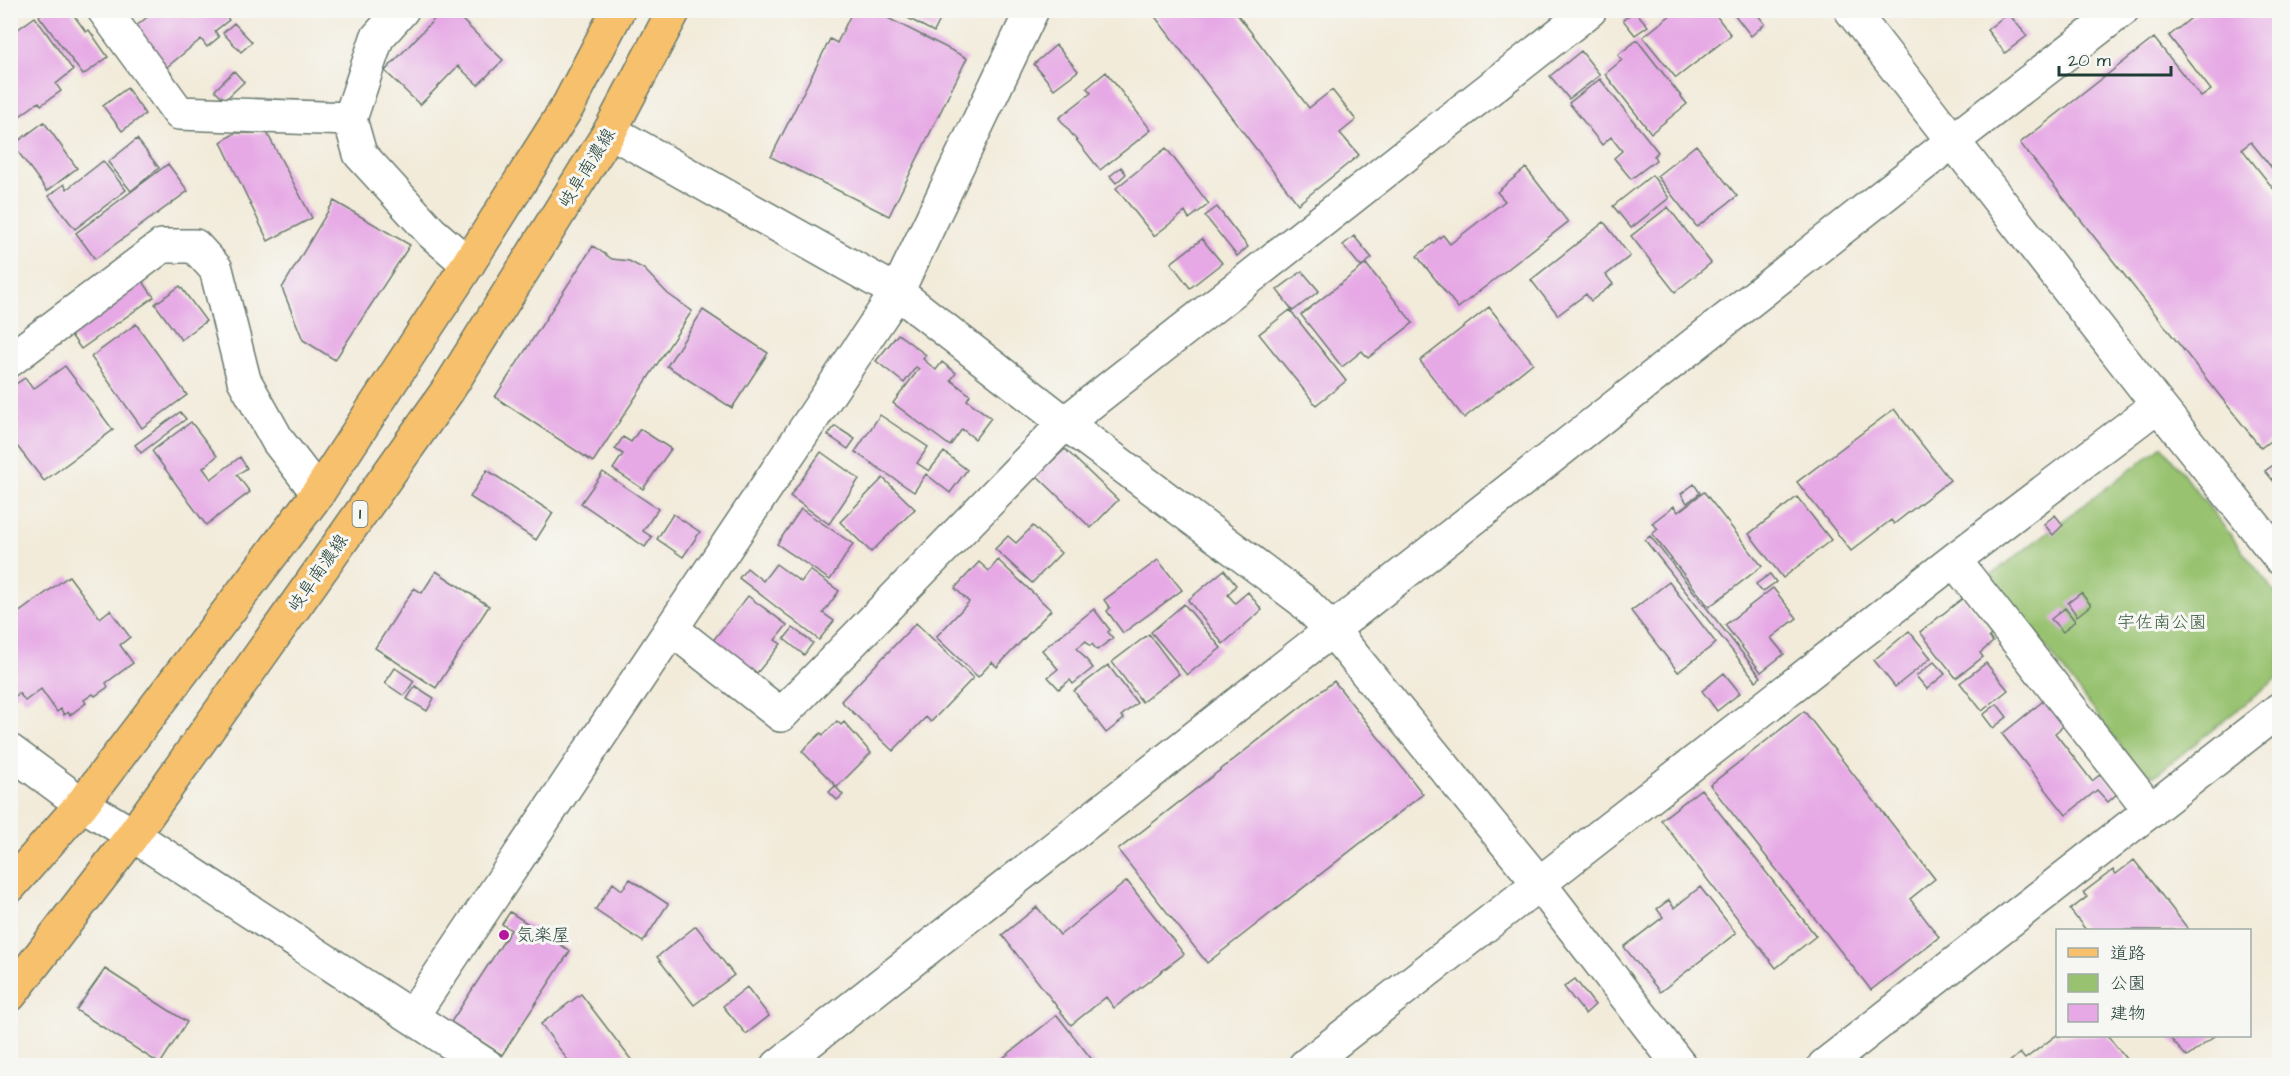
<svg xmlns="http://www.w3.org/2000/svg" width="2290" height="1076" viewBox="0 0 2290 1076" font-family="'Architects Daughter','Klee One',sans-serif">
	<style>
		.green { fill: #98c26f; stroke: #5c8052; stroke-width: 1.5 }
		.building { fill: #e6a9e5 }
		.lines { fill: none; stroke-linecap: round; stroke-linejoin: round }
		.minor-casing { stroke: #697a6e; stroke-width: 36 }
		.major-casing { stroke: #697a6e; stroke-width: 36 }
		.minor { stroke: #fff; stroke-width: 33 }
		.major { stroke: #f7c06c; stroke-width: 33 }
		.poi-dot { fill: #b5179e; stroke: #f6f6f2; stroke-width: 2 }
		.labels { text-anchor: middle; dominant-baseline: central; stroke-width: 6; stroke-linejoin: round; paint-order: stroke }
		.shield { fill: #f6f6f2; stroke: #60746d; stroke-width: 1.5 }
		.shield-label { font-size: 16px; font-weight: bold; fill: #1f3d34 }
		.street-label { font-size: 18px; fill: #1f3d34; stroke: #f6f6f2 }
		.park-label { font-size: 18px; fill: #3d5e43; stroke: #f6f6f2 }
		.poi-label { font-size: 18px; fill: #1f3d34; stroke: #f6f6f2; text-anchor: start }
	</style>
	<rect width="100%" height="100%" fill="#f6f6f2"/>
	<filter id="ink" filterUnits="userSpaceOnUse"><feTurbulence type="fractalNoise" baseFrequency=".0167" numOctaves="2"/><feDisplacementMap in="SourceGraphic" scale="12" xChannelSelector="R" yChannelSelector="G"/><feConvolveMatrix kernelMatrix="1 2 1 2 8 2 1 2 1" color-interpolation-filters="sRGB"/></filter>
	<filter id="wash" filterUnits="userSpaceOnUse"><feTurbulence type="fractalNoise" baseFrequency=".008" numOctaves="4" result="noise"/><feDisplacementMap in="SourceGraphic" scale="24" xChannelSelector="R" yChannelSelector="G"/><feGaussianBlur stdDeviation="1.35" result="paint"/><feColorMatrix in="noise" values="0 0 0 0 0 0 0 0 0 0 0 0 0 0 0 0 0 1.4 0 .05"/><feComposite in="paint" operator="in"/></filter>
	<g filter="url(#wash)">
		<rect width="100%" height="100%" fill="#f2ebda"/>
		<path class="green" d="M2162 446 2279 598V677L2154 776 2136 766 1991 575Z"/>
		<g id="blocks">
			<path class="building" d="M46 10H70L86 32 89 30 108 57 83 75 39 16Z
				M156 10H222L229 20 215 31 219 37 207 47 201 39 167 67 135 27Z
				M443 10H452L503 60 478 85 458 66 420 105 385 71Z
				M853 10H872L967 58 889 216 771 157 830 39 837 43Z
				M893 10H945L934 32Z
				M1150 10H1234L1309 108 1332 90 1356 120 1340 133 1359 155 1298 204Z
				M1677 10H1712L1731 35 1676 78 1643 37Z
				M1731 10H1754L1765 24 1751 36Z
				M2201 10H2280V178L2251 142 2242 149 2280 197V433L2261 448 2020 143 2154 38 2201 97 2211 90 2169 36Z
				M1635 11 1648 26 1635 35 1623 20Z
				M2008 13 2027 36 2005 53 1987 30Z
				M35 17 73 70 56 84 61 91 41 105 39 102 10 123V35Z
				M234 23 252 42 241 52 223 33Z
				M1637 40 1687 104 1651 133 1605 74 1622 60 1618 55Z
				M1056 45 1078 71 1054 89 1034 64Z
				M1581 51 1600 75 1569 99 1550 76Z
				M234 71 244 82 225 100 215 90Z
				M1106 72 1151 130 1100 170 1059 118 1091 93 1087 88Z
				M1600 79 1658 152 1654 156 1656 160 1631 179 1614 158 1622 151 1611 137 1602 145 1569 103Z
				M127 88 145 114 122 131 103 106Z
				M44 122 77 168 47 191 13 145Z
				M235 133H267L312 218 268 241 221 142Z
				M137 139 159 168 131 191 108 162Z
				M1696 145 1737 196 1697 227 1657 176Z
				M1166 148 1209 204 1189 219 1185 212 1154 236 1116 188Z
				M103 161 126 190 75 229 49 196 64 184 67 189Z
				M168 164 188 191 95 259 76 233Z
				M1121 167 1126 174 1116 183 1110 176Z
				M1526 168 1568 222 1458 308 1417 256 1443 235 1450 244 1505 201 1497 192Z
				M1652 175 1669 198 1631 228 1613 206Z
				M334 201 410 245 335 360 303 340 282 288Z
				M1217 207 1248 247 1237 256 1205 216Z
				M1668 207 1711 263 1675 292 1631 236Z
				M1604 222 1630 256 1606 275 1613 284 1591 301 1586 294 1558 315 1531 280Z
				M1354 236 1372 258 1361 267 1343 245Z
				M1202 239 1222 263 1190 288 1171 263Z
				M593 246 612 259 629 261 644 269 668 294 692 311 593 462 495 397Z
				M1366 264 1413 323 1368 358 1362 351 1342 367 1301 315Z
				M1302 271 1319 291 1293 311 1277 290Z
				M141 279 154 297 81 349 68 331Z
				M180 286 206 321 181 340 155 304Z
				M1489 307 1533 363 1464 418 1420 361Z
				M703 310 768 353 732 408 667 366Z
				M1290 310 1346 381 1316 405 1259 334Z
				M136 324 187 395 142 428 91 357Z
				M898 334 926 355 923 359 936 370 942 362 956 373 951 380 970 395 967 400 991 418 975 439 962 429 950 446 893 403 919 369 916 367 904 383 876 361Z
				M65 366 113 430 44 481 10 437V424L15 421 10 415V401L16 397 10 388 25 378 33 389Z
				M1894 409 1950 480 1894 524 1891 520 1851 551 1797 482Z
				M180 412 186 419 141 453 135 445Z
				M880 415 928 447 917 463 929 471 944 452 967 470 950 493 926 474 914 492 855 452Z
				M191 422 217 456 203 468 211 479 240 457 247 468 237 475 250 492 206 525 152 451Z
				M835 426 855 439 848 449 828 435Z
				M640 429 671 449 643 489 613 469 623 454 615 449 623 437 631 442Z
				M1065 449 1118 500 1091 528 1031 470 1042 458 1049 464Z
				M821 452 859 479 829 524 790 496Z
				M2280 454V489L2265 471 2276 463 2273 459Z
				M487 470 553 513 536 540 470 497Z
				M603 472 658 509 643 531 652 537 645 547 581 503Z
				M883 478 915 509 871 552 840 522Z
				M1694 484 1700 493 1687 503 1681 494Z
				M1704 492 1762 566 1709 607 1652 534 1658 529 1652 523 1674 506 1678 512Z
				M1797 497 1831 540 1783 578 1749 534Z
				M801 509 853 544 830 580 777 544Z
				M673 514 700 532 683 557 657 539Z
				M2055 515 2063 525 2053 535 2044 524Z
				M1033 526 1061 553 1032 583 995 549 1008 536 1016 543Z
				M1650 536 1761 677 1756 681 1645 540Z
				M998 560 1051 610 997 667 992 662 978 677 936 637 969 602 955 588 979 562 989 571Z
				M1158 560 1182 590 1123 633 1107 611 1110 608 1104 600Z
				M776 564 801 582 810 570 839 591 823 613 834 621 819 640 739 578 747 568 763 581Z
				M1224 570 1236 585 1228 595 1235 603 1248 592 1262 610 1223 644 1188 600Z
				M436 571 489 606 436 688 375 648 414 588 422 593Z
				M1770 574 1776 582 1762 592 1756 584Z
				M69 576 100 618 110 610 130 637 120 645 133 663 106 683 108 687 95 696 93 694 84 700 86 703 70 715 68 712 64 715 61 709 57 712 41 689 25 701 19 693 15 697 10 691V619Z
				M1669 582 1716 643 1678 672 1631 611Z
				M1773 588 1797 618 1771 638 1784 654 1761 672 1725 625Z
				M2081 593 2091 605 2077 616 2068 603Z
				M748 596 787 625 775 640 781 644 757 673 752 669 750 673 711 643Z
				M1963 598 1991 635 1989 637 1993 642 1980 653 1983 657 1956 678 1920 632Z
				M1184 604 1221 648 1187 675 1151 632Z
				M2065 608 2075 621 2063 632 2051 619Z
				M1094 609 1110 630 1108 632 1113 638 1097 650 1092 644 1090 646 1086 641 1077 648 1093 668 1073 684 1070 680 1059 689 1048 677 1058 669 1042 650Z
				M916 623 973 678 931 722 926 717 893 751 841 701Z
				M793 628 813 643 804 655 784 639Z
				M1909 631 1931 658 1895 687 1874 660Z
				M1149 634 1179 674 1142 702 1112 662Z
				M1934 662 1945 674 1927 689 1916 676Z
				M1986 663 2008 690 1982 711 1960 683Z
				M1108 665 1137 703 1121 716 1124 719 1106 733 1074 691Z
				M395 668 414 681 404 696 385 683Z
				M1724 673 1740 693 1717 711 1702 691Z
				M1334 681 1423 794 1207 963 1118 850Z
				M415 686 434 698 427 711 407 699Z
				M2047 698 2067 723 2055 733 2092 781 2102 773 2118 793 2108 802 2097 790 2066 815 2002 734Z
				M1997 704 2007 717 1993 728 1983 715Z
				M1804 711 1935 879 1910 899 1939 937 1871 990 1710 785Z
				M837 721 841 725 844 722 871 753 837 787 802 751 821 733 823 735Z
				M835 786 843 795 837 800 829 792Z
				M1701 789 1816 936 1776 968 1661 820Z
				M2134 860 2189 930H2086L2070 910 2087 897 2084 892 2113 870 2116 874Z
				M630 879 668 904 643 942 595 910 613 883 622 890Z
				M1127 881 1184 954 1114 1008 1106 997 1071 1025 1002 935 1037 907 1060 935Z
				M1700 887 1736 933 1660 992 1624 947 1663 917 1657 909 1669 900 1674 908Z
				M510 912 570 951 502 1055 451 1022 511 930 502 924Z
				M696 926 734 975 694 1005 657 957Z
				M105 969 187 1022 160 1064 76 1010Z
				M1575 979 1595 1005 1585 1014 1564 987Z
				M747 987 769 1016 746 1034 723 1006Z
				M581 994 636 1066H572L541 1024Z
				M1057 1015 1097 1066H993Z
				M2058 1034V1036H2108L2126 1059 2118 1066H2005L2020 1053 2025 1059Z
				M2168 1036H2215L2187 1057Z"/>
		</g>
	</g>
	<g filter="url(#ink)">
		<use href="#blocks" fill-opacity="0" stroke="#697a6e" stroke-width="1.5"/>
		<g class="lines">
			<defs>
				<path id="minor" d="M104 10 179 113 350 119
					M402 10 377 38 350 119 360 154 432 233 468 264
					M1851 10 2158 405 2280 558
					M610 131 897 292 1065 423 1302 600 1331 629 1538 882 1680 1066
					M10 360 162 246H195L216 269 244 380 278 441 318 493
					M1954 560 2151 811
					M672 629 781 715 1065 423 1590 10
					M10 751 82 804 133 835 487 1066
					M412 1016 897 292 1032 10
					M778 1066 1954 140 2122 10
					M1305 1066 1954 560 2158 405
					M1824 1066 2280 709"/>
				<path id="major" d="M10 886 82 804 318 493 468 264 568 106 618 10
					M10 995 133 835 448 390 610 131 674 10"/>
			</defs>
			<use href="#minor" class="minor-casing"/>
			<use href="#major" class="major-casing"/>
			<use href="#minor" class="minor"/>
			<use href="#major" class="major"/>
		</g>
	</g>
	<circle class="poi-dot" cx="504" cy="935" r="6"/>
	<g class="labels">
		<rect class="shield" x="352.5" y="501" width="15" height="26" rx="4.5"/>
		<g class="shield-label">
			<text x="360" y="514">1</text>
		</g>
		<g class="street-label">
			<text transform="translate(587 168) rotate(-58)">岐阜南濃線</text>
			<text transform="translate(318 573) rotate(-55)">岐阜南濃線</text>
		</g>
		<g class="park-label">
			<text x="2162" y="622">宇佐南公園</text>
		</g>
		<g class="poi-label">
			<text x="516" y="935">気楽屋</text>
		</g>
	</g>
	<rect width="2290" height="1076" fill="none" stroke="#f6f6f2" stroke-width="36"/>
	<rect x="2056" y="929" width="195" height="108" fill="#f6f6f2" stroke="#a0aca6" stroke-width="1.5"/>
	<rect x="2068" y="948" width="30" height="9" fill="#f7c06c" stroke="#a0aca6" stroke-width="1.5"/>
	<text x="2110" y="959" font-size="18" fill="#1f3d34">道路</text>
	<rect x="2068" y="974" width="30" height="18" fill="#98c26f" stroke="#a0aca6" stroke-width="1.5"/>
	<text x="2110" y="989" font-size="18" fill="#1f3d34">公園</text>
	<rect x="2068" y="1004" width="30" height="18" fill="#e6a9e5" stroke="#a0aca6" stroke-width="1.5"/>
	<text x="2110" y="1019" font-size="18" fill="#1f3d34">建物</text>
	<path d="M2059 66v9h112v-9" fill="none" stroke="#1f3d34" stroke-width="3"/>
	<text x="2068" y="66" font-size="18" fill="#1f3d34" stroke="#f6f6f2" stroke-width="4.5" paint-order="stroke">20 m</text>
</svg>
